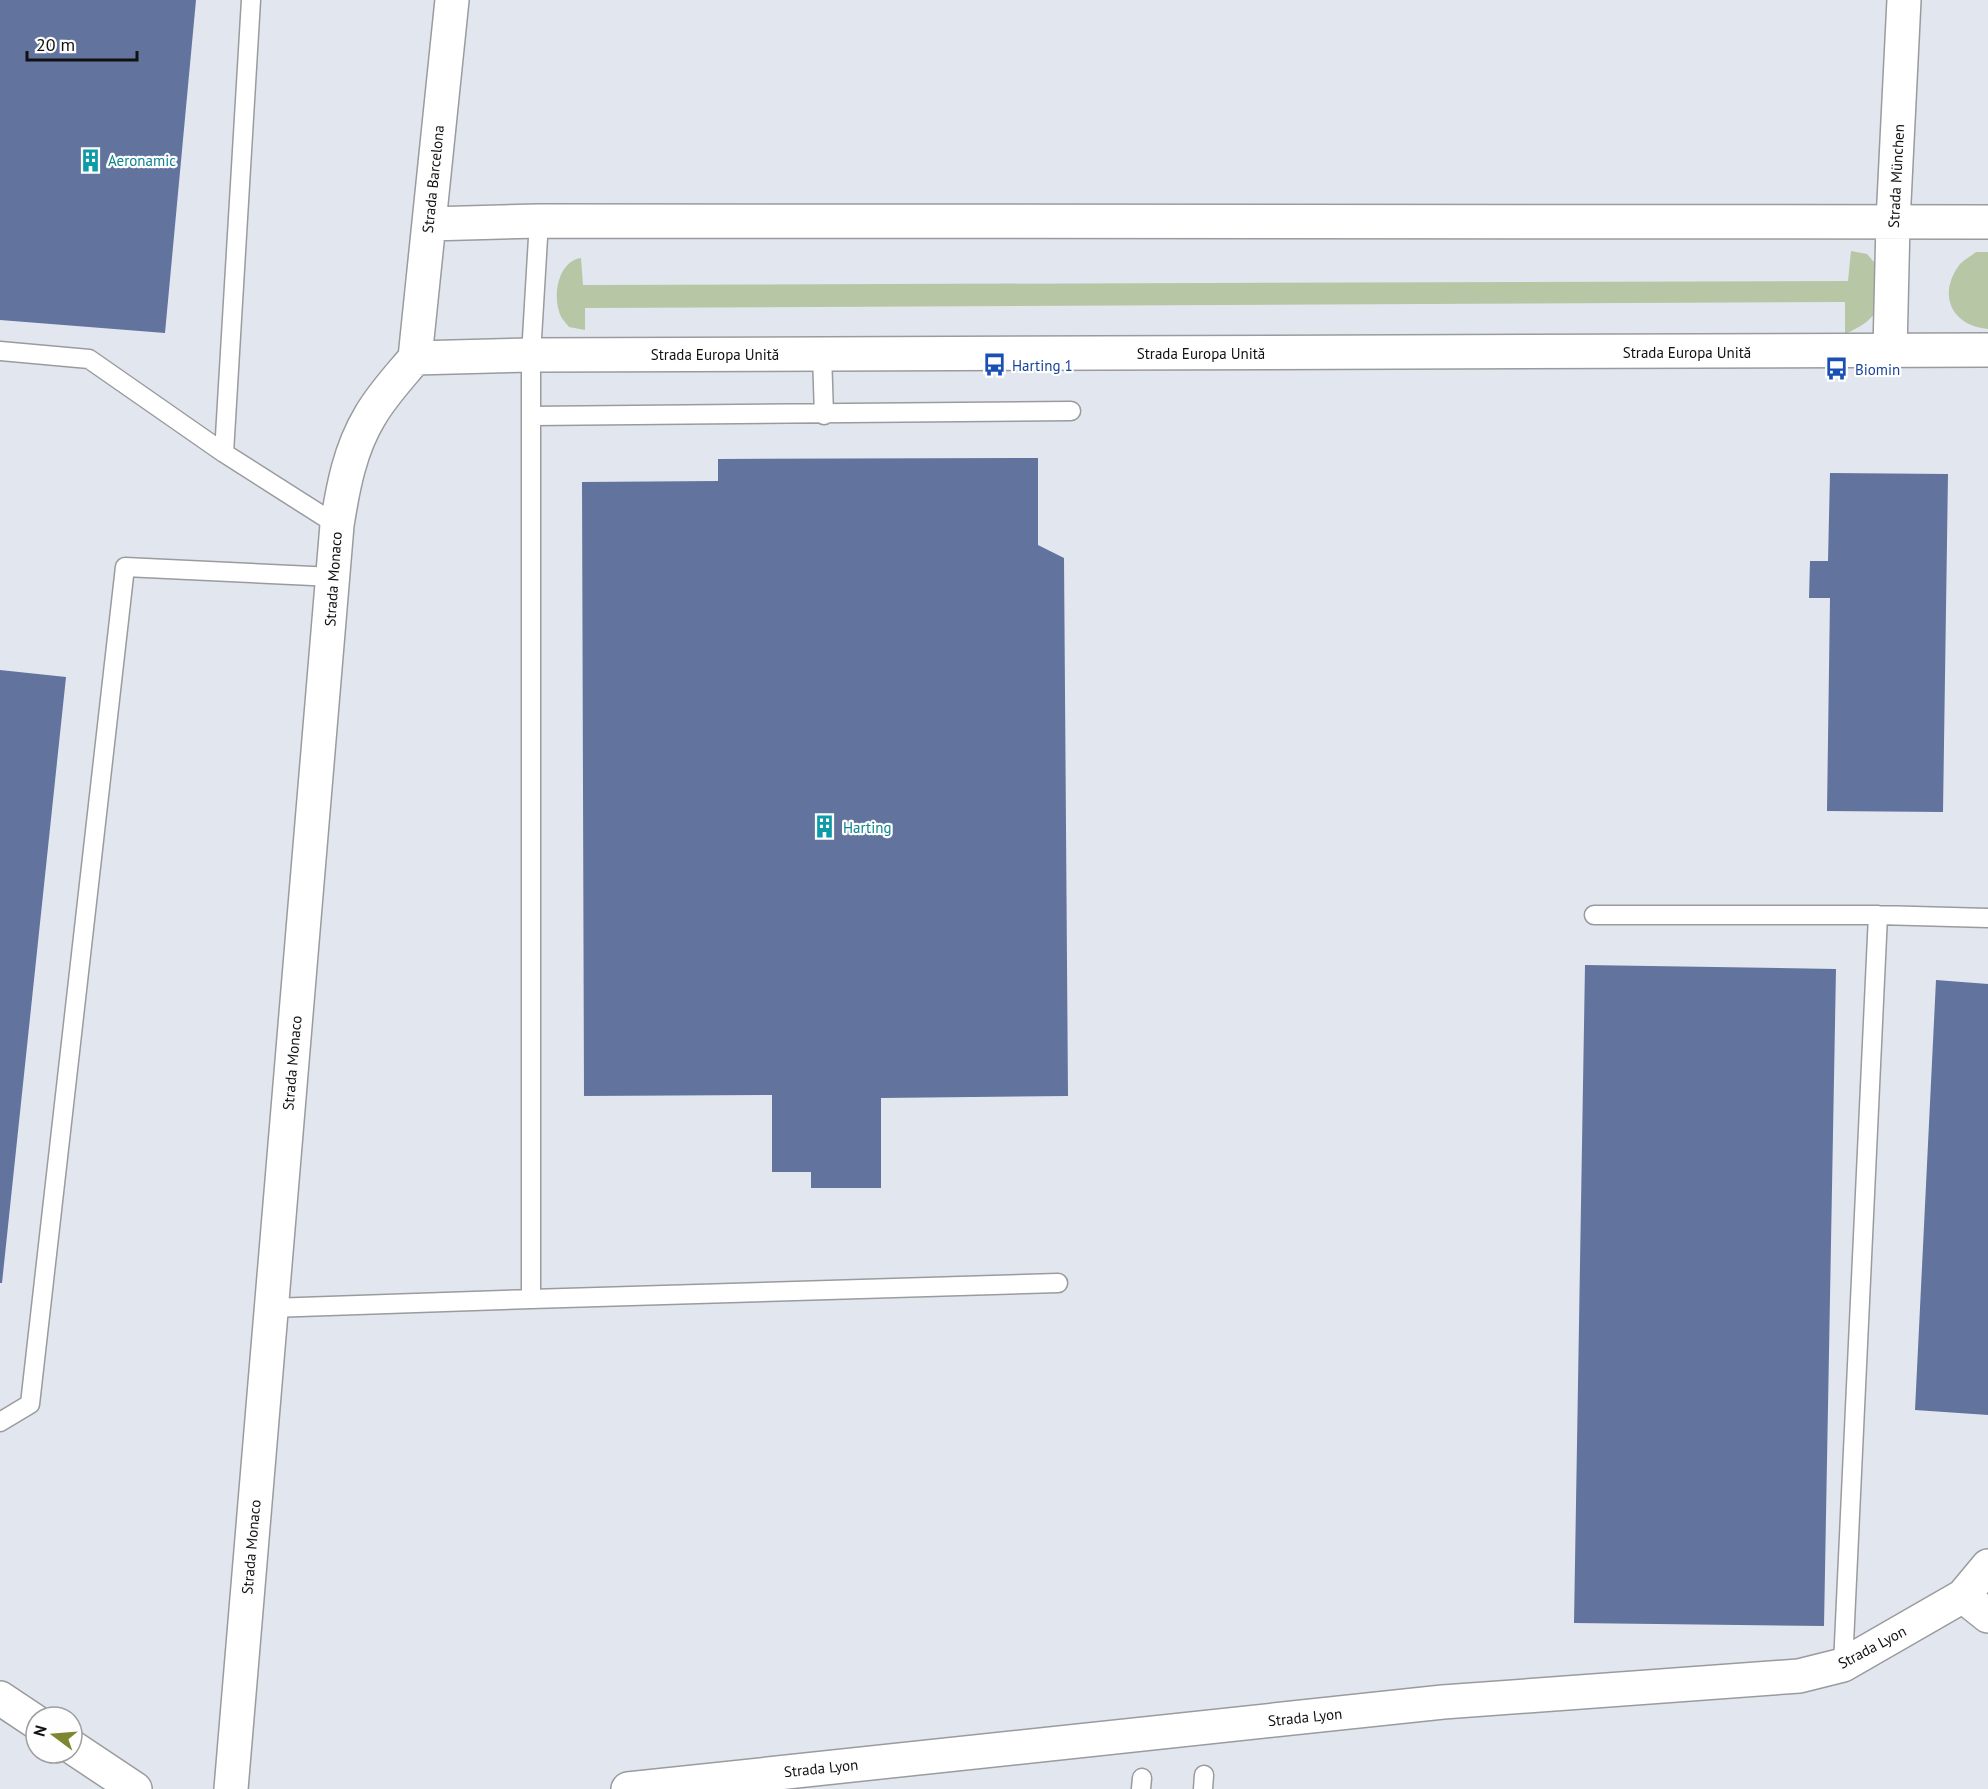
<svg xmlns="http://www.w3.org/2000/svg" width="1988" height="1789" viewBox="0 0 1988 1789" font-family="'PT Sans',sans-serif">
	<style>
		.built { fill: #e2e6ef; fill-rule: evenodd }
		.green { fill: #b7c6a4 }
		.building { fill: #62749e }
		.lines { fill: none; stroke-linecap: round; stroke-linejoin: round }
		.service-casing { stroke: #9a9b9e; stroke-width: 21 }
		.minor-casing { stroke: #9a9b9e; stroke-width: 36 }
		.service { stroke: #fff; stroke-width: 18 }
		.minor { stroke: #fff; stroke-width: 33 }
		.labels { text-anchor: middle; dominant-baseline: central; stroke-width: 4.5; stroke-linejoin: round; paint-order: stroke }
		.culture-label { font-size: 15px; fill: #0d838f; stroke: #fefeff; text-anchor: start }
		.street-label { font-size: 15px; fill: #111112; stroke: #fefeff }
		.transit-label { font-size: 15px; fill: #164399; stroke: #fefeff; text-anchor: start }
	</style>
	<rect width="100%" height="100%" fill="#f0f1f4"/>
	<path class="built" d="M0 0H1988V1789H0ZM36 1717H72V1753H36Z"/>
	<path class="green" d="M1851 251 1867 254 1880 269C1878 306 1884 317 1845 334V302L585 308V330L569 327C565 322 560 317 559 311 553 293 559 261 581 258L583 285 1848 281Z
		M1976 252H1988V329C1951 326 1937 294 1960 264 1964 260 1971 256 1976 252Z"/>
	<path class="building" d="M0 0H196L165 333 0 320Z
		M1038 458V545L1064 558 1068 1096 881 1098V1188H811V1172H772V1095L584 1096 582 482 718 481V459Z
		M1830 473 1948 474 1943 812 1827 811 1830 598H1809L1810 561H1828Z
		M0 670 66 677 2 1283H0Z
		M1585 965 1836 969 1824 1626 1574 1623Z
		M1936 980 1988 984V1415L1915 1410Z"/>
	<g class="lines">
		<defs>
			<path id="service" d="M539 221 531 355V1299L1058 1283
				M0 351 89 359 224 453 337 525
				M822 354 824 415
				M531 416 1071 411
				M224 453 251 0
				M1594 915H1878L1988 918
				M271 1308 531 1299
				M0 1422 30 1404 125 567 334 577
				M1843 1665 1878 915
				M1141 1789 1142 1778
				M1203 1789 1204 1775"/>
			<path id="minor" d="M429 224 539 221 1988 222
				M1890 351 1893 222 1904 0
				M415 358 531 355 1988 350
				M415 358 452 0
				M1963 1596 1988 1616
				M0 1698 36 1722
				M72 1747 135 1789
				M231 1789 337 525C343 487 350 449 370 416 382 395 400 376 415 358
				M628 1789 1443 1702 1799 1676 1843 1665 1963 1596 1988 1566"/>
		</defs>
		<use href="#service" class="service-casing"/>
		<use href="#minor" class="minor-casing"/>
		<use href="#service" class="service"/>
		<use href="#minor" class="minor"/>
	</g>
	<defs>
		<symbol id="building-bare" viewBox="-9 -9 18 18"><path d="M-4-6H4V6H1V3H-1V6H-4ZM-2.5-4.3h1.7v1.8h-1.7ZM.8-4.3h1.7v1.8H.8ZM-2.5-1h1.7V.8h-1.7ZM.8-1h1.7V.8H.8Z" fill="#0f9aa8" stroke="#fefeff" stroke-width="2.5" paint-order="stroke"/></symbol>
		<symbol id="bus-bare" viewBox="-9 -9 18 18"><path d="M-5-6H5V4H4V6H2V4H-2V6H-4V4H-5ZM-3.5-4V0h7V-4ZM-3.5 1.2v1.5H-2V1.2ZM2 1.2v1.5H3.5V1.2Z" fill="#1a4fb4" stroke="#fefeff" stroke-width="2.5" paint-order="stroke"/></symbol>
	</defs>
	<g fill-rule="evenodd">
		<use href="#building-bare" x="74" y="144" width="33" height="33"/>
		<use href="#bus-bare" x="978" y="348" width="33" height="33"/>
		<use href="#bus-bare" x="1820" y="352" width="33" height="33"/>
		<use href="#building-bare" x="808" y="810" width="33" height="33"/>
	</g>
	<g class="labels">
		<g class="culture-label">
			<text x="108" y="160">Aeronamic</text>
			<text x="843" y="827">Harting</text>
		</g>
		<g class="street-label">
			<text transform="translate(1896 176) rotate(-87)">Strada München</text>
			<text transform="translate(433 179) rotate(-84)">Strada Barcelona</text>
			<text x="1687" y="352">Strada Europa Unită</text>
			<text x="1201" y="353">Strada Europa Unită</text>
			<text x="715" y="354">Strada Europa Unită</text>
			<text transform="translate(333 579) rotate(-86)">Strada Monaco</text>
			<text transform="translate(292 1063) rotate(-85)">Strada Monaco</text>
			<text transform="translate(251 1547) rotate(-85)">Strada Monaco</text>
			<text transform="translate(1872 1647) rotate(-28)">Strada Lyon</text>
			<text transform="translate(1305 1717) rotate(-6)">Strada Lyon</text>
			<text transform="translate(821 1768) rotate(-6)">Strada Lyon</text>
		</g>
		<g class="transit-label">
			<text x="1012" y="365">Harting 1</text>
			<text x="1855" y="369">Biomin</text>
		</g>
	</g>
	<g transform="translate(54 1735) rotate(286)"><circle r="28" fill="#fefeff" stroke="#9f9fa0" stroke-width="1.5"/>
	<path d="M0-4.5L10 22L0 15L-10 22Z" fill="#7f8632"/>
	<text y="-9" font-size="16" font-weight="bold" text-anchor="middle" fill="#111112">N</text>
	</g>
	<path d="M27 51v9h110v-9" fill="none" stroke="#111112" stroke-width="3"/>
	<text x="36" y="51" font-size="18" fill="#111112" stroke="#fefeff" stroke-width="4.5" paint-order="stroke">20 m</text>
</svg>
